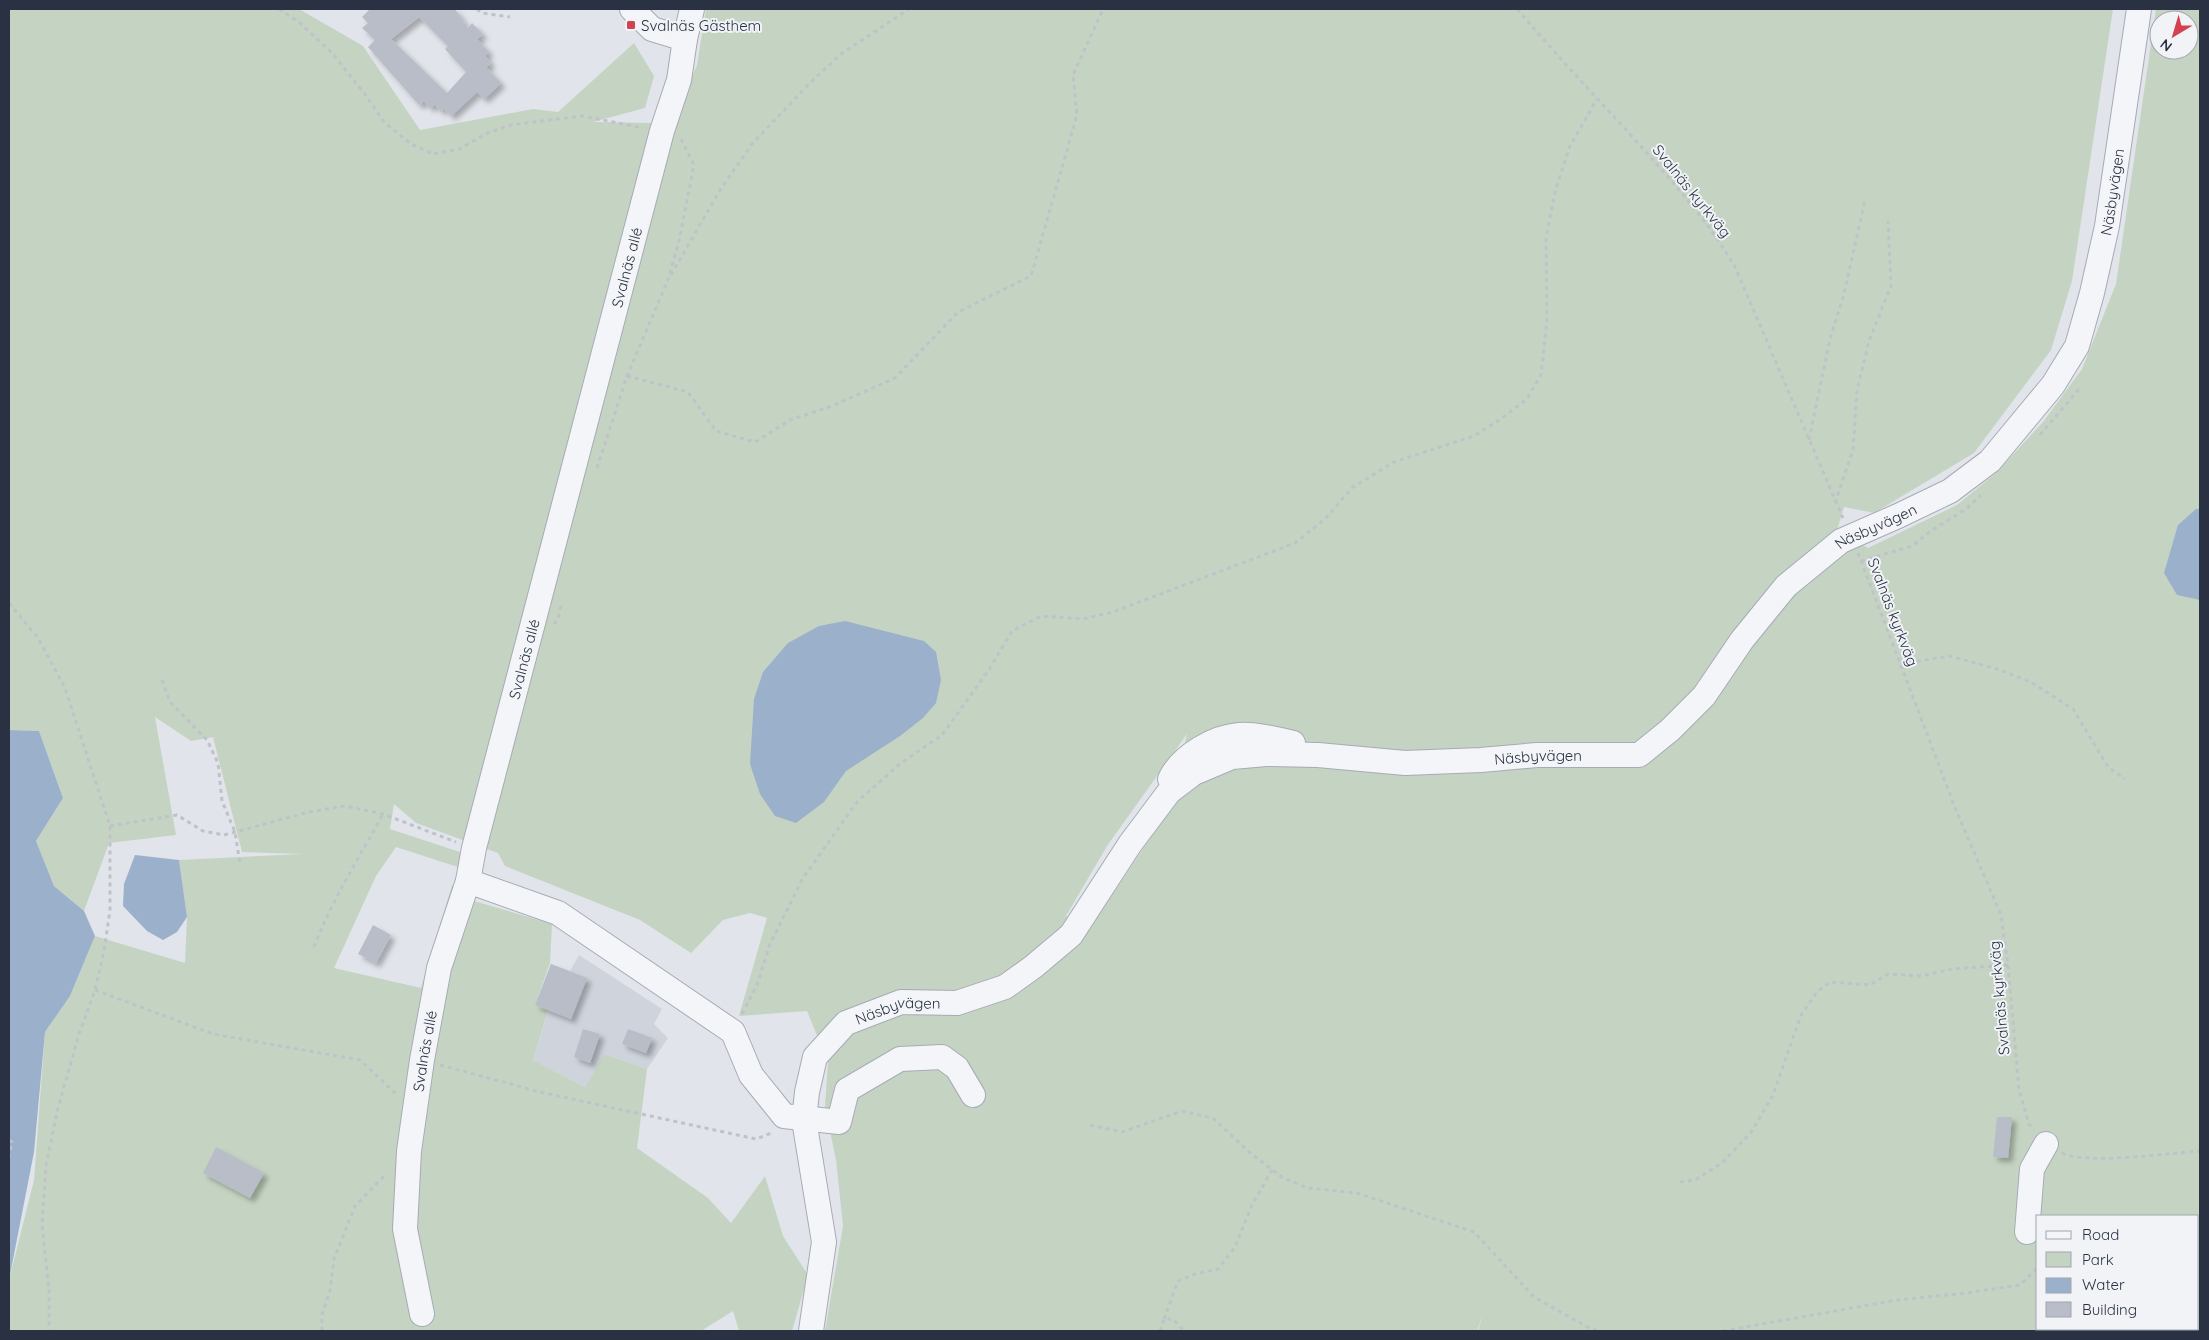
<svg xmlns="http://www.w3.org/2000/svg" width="2209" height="1340" viewBox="0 0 2209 1340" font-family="Quicksand,sans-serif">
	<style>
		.built { fill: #cfd3dc }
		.green { fill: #c5d4c2; fill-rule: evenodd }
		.water { fill: #9bb0cb }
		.building { fill: #b8bdc8; fill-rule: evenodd; filter: url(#shadow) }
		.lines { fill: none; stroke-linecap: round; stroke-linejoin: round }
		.minor-casing { stroke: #a6abb5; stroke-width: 26 }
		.path { stroke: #bfc2c9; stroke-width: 3; stroke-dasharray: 4 4; stroke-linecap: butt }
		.minor { stroke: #f4f5f8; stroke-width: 24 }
		.poi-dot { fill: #d34250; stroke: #f1f3f7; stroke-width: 2 }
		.labels { text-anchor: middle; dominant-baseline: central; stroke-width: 4; stroke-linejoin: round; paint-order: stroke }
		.poi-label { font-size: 15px; fill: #293143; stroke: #f1f3f7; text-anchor: start }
		.street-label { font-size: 15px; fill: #293143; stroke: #f1f3f7 }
	</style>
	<defs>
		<filter id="shadow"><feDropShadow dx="4.5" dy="4.5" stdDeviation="2.5" flood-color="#0004"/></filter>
	</defs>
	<rect width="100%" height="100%" fill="#e1e4ea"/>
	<path class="built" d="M579 955 662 1009 654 1024 668 1038 647 1069 604 1054 585 1087 533 1060 548 1011 535 1005 551 964 570 971Z"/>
	<path class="green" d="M9 9H299L363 46 420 130 533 109 558 112 634 43 654 76 645 108 593 122 651 123 662 146 697 65 706 9H2113L2072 281 2051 350 1974 453 1874 513 1844 507 1837 530 1868 548 1957 505 1995 474 2043 422 2082 369 2116 284 2156 9H2200V1331H1478L1483 1314 1477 1331H825L843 1226 836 1160 825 1107 828 1062 807 1011 739 1016 767 918 750 913 723 920 691 953 640 920 505 866 498 853 416 823 394 804 390 829 466 854 461 868 396 847 376 876 334 968 421 988 452 885 474 901 552 924 550 963 535 1005 548 1010 533 1060 585 1087 604 1054 647 1069 637 1148 708 1198 731 1223 765 1176 783 1236 808 1275 792 1331H739L733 1311 701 1331H9V1280L34 1180 45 1032 70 996 95 936 185 963 187 917 179 860 303 854 242 852 213 737 191 741 155 717 176 835 109 843 84 911 54 886 36 841 63 798 39 731 9 730ZM2159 20H2189V50H2159ZM1187 734 1170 808 1085 936 1066 916 1107 846ZM2038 1216H2198V1329H2038Z"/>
	<path class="water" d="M2196 509H2200V600L2177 595 2164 573 2178 525Z
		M845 621 924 641 936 652 941 680 936 703 923 718 900 736 846 771 824 802 796 823 775 816 760 794 750 764 754 699 763 672 788 643 819 626Z
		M9 730 39 731 63 798 36 841 54 886 84 911 95 936 70 996 45 1032 34 1152 9 1280Z
		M135 855 179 860 187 917 177 932 163 940 147 931 123 906 124 884Z"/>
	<path class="building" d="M370 9H455L468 28 472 23 483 34 477 39 489 52 485 56 491 63 486 67 501 83 484 99 477 92 451 116 444 108 440 111 435 104 430 108 424 101 419 105 368 47 375 40 362 28 368 23 362 17ZM419 17 448 46 445 49 466 72 447 93 391 39Z
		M373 925 391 935 376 963 358 954Z
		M551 964 587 978 571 1019 535 1005Z
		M583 1029 600 1034 590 1063 574 1057Z
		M628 1029 652 1038 646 1053 622 1044Z
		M1997 1117H2012L2008 1158 1993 1157Z
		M216 1147 264 1173 250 1198 203 1173Z"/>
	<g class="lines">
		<defs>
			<g id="minor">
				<path d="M632 9 652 29 685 39"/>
				<path d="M1170 779C1182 755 1214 737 1239 735 1257 734 1276 739 1293 743"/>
				<path d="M468 881 558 913 733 1032 751 1075 784 1116 839 1122 847 1090 900 1059 942 1057 957 1068 973 1095"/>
				<path d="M2027 1232 2032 1169 2046 1144"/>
				<path id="s1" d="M422 1314 405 1229 409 1151 422 1060 439 968 468 881 474 848 662 131 679 80 685 39 692 9"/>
				<path id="s2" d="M811 1331 824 1242 804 1120 807 1092 815 1057 846 1023 901 1002 957 1003 1005 987 1033 967 1071 935 1130 844 1169 792 1194 773 1232 757 1266 754 1318 755 1405 763 1481 760 1537 755H1639L1670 730 1704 696 1742 640 1786 586 1841 541 1898 516 1950 491 1990 461 2053 385 2077 346 2092 293 2107 226 2139 9"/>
			</g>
		</defs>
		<use href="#minor" class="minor-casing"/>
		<path class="path" d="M279 9 299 22 332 53 364 93 384 122 411 144 433 154 459 149 488 133 511 125 583 116 643 128
			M477 9 482 13 510 17
			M1517 9C1553 51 1591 92 1629 133 1667 176 1706 217 1735 267L1843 518
			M671 275 720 190 752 144 809 84 841 54 909 9
			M627 376 688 392 716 431 755 442 790 420 832 406 895 378 958 312 1031 276 1077 115 1073 75 1103 9
			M2040 435 2079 389
			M1809 440 1830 339 1844 294 1865 200
			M597 468 627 376 668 280 679 241 694 165 680 137
			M1835 503 1853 450 1857 390 1869 341 1891 286 1888 221
			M1858 553 1956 810 2001 915 2008 965 2019 1090 2029 1124 2034 1130
			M1861 561 1912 546 1931 531 1966 509 1981 495
			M9 603 38 638 65 688 110 826V910L104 951 95 990 79 1034 58 1108 46 1165 42 1225 49 1289V1331
			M554 624 558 619 561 605
			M1901 664 1950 656 1997 669 2031 682 2073 709 2108 767 2125 779
			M162 680 170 702 207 740 218 763 222 801 235 832 240 864
			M110 826 177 815 203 831 224 835 309 812 345 806 383 814 456 842
			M314 947C332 900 359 858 383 814
			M95 990 213 1034 360 1060 395 1093 396 1096
			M742 1014 757 985 770 944 803 878 857 802 901 763 942 735 990 668 1012 631 1041 616 1083 619 1113 612 1295 543 1325 519 1353 487 1394 462 1474 436 1502 418 1527 399 1541 375 1547 320 1546 237 1556 188 1570 146 1597 99
			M440 1065 540 1092 756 1139 774 1132
			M1090 1125 1122 1132 1182 1111 1213 1118 1249 1152 1283 1178 1308 1188 1357 1193 1474 1232 1534 1297 1591 1329 1601 1331
			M9 1140 12 1142 9 1157
			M2062 1153C2085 1165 2170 1153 2200 1151
			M1680 1182 1695 1180 1722 1163 1752 1131 1773 1095 1801 1015 1817 992 1830 982 1870 985 1888 974 1921 976 1952 969 2008 965
			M2037 1247 2038 1257
			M1164 1319 1178 1281 1195 1274 1218 1269 1235 1247 1252 1205 1272 1170
			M322 1331V1314L330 1291 334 1259 355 1206 387 1173
			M1160 1331 1164 1319H1173L1184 1331
			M1723 1331 1897 1300 1966 1293 2020 1285 2038 1267"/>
		<use href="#minor" class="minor"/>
	</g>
	<rect class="poi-dot" x="626" y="20" width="10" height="10" rx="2.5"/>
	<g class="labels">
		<g class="poi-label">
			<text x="641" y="25">Svalnäs Gästhem</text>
		</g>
		<g class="street-label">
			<text transform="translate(1692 191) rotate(51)">Svalnäs kyrkväg</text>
			<text stroke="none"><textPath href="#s2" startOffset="1996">Näsbyvägen</textPath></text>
			<text stroke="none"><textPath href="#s1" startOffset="1076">Svalnäs allé</textPath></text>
			<text stroke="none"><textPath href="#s2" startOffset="1561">Näsbyvägen</textPath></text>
			<text transform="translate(1893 612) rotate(69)">Svalnäs kyrkväg</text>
			<text stroke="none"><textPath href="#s1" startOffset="671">Svalnäs allé</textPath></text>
			<text stroke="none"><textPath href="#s2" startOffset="1126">Näsbyvägen</textPath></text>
			<text transform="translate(1999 998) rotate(-95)">Svalnäs kyrkväg</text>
			<text stroke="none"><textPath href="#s2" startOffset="378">Näsbyvägen</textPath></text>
			<text stroke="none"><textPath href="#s1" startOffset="266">Svalnäs allé</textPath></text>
		</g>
	</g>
	<rect width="2209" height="1340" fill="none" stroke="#293143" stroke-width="20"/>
	<rect x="2036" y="1215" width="162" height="115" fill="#f1f3f7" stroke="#a1a5af"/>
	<rect x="2046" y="1231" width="25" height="8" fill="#f4f5f8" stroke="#a1a5af"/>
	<text x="2082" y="1240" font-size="15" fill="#293143">Road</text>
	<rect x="2046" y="1252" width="25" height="15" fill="#c5d4c2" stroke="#a1a5af"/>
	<text x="2082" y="1265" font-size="15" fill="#293143">Park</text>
	<rect x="2046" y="1278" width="25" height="15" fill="#9bb0cb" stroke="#a1a5af"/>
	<text x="2082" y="1290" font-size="15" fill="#293143">Water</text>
	<rect x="2046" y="1302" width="25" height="15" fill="#b8bdc8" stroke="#a1a5af"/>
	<text x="2082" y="1315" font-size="15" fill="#293143">Building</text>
	<g transform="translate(2174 35) rotate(218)"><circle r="24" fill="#f1f3f7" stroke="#a1a5af"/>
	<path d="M0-4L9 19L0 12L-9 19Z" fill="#d34250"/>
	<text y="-8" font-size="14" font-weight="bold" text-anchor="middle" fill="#293143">N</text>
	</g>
</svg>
